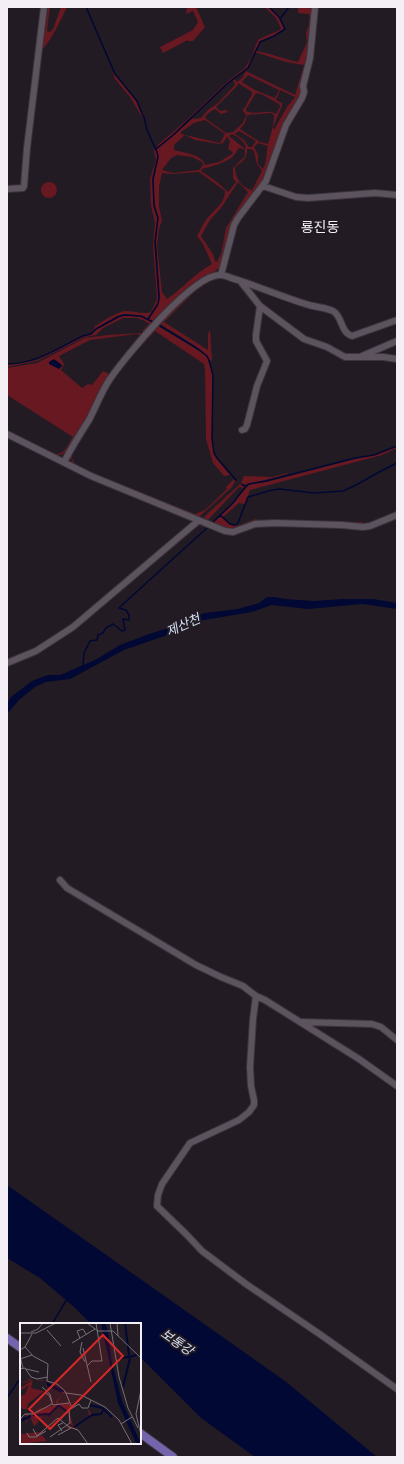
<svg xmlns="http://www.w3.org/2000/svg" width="404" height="1464" viewBox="0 0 404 1464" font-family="Raleway,'Noto Sans KR',sans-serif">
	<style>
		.green { fill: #671820; fill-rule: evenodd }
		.water { fill: #000833 }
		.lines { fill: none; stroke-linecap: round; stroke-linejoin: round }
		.stream { stroke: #000833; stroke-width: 1.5 }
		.minor-casing { stroke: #3a353b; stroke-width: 8 }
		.major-casing { stroke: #3a353b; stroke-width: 10 }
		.minor { stroke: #5c535e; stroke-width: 6 }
		.major { stroke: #7464ad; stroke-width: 8 }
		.labels { text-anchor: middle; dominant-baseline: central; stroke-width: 4; stroke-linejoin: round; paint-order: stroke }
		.water-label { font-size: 13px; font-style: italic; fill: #d5e1f3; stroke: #221b24 }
		.quarter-label { font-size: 14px; fill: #f4eff5; stroke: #221b24 }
		.inset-river { fill: none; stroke: #000833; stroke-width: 2 }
		.inset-road { fill: none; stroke: #767078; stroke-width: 1 }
		.view { fill: #d62828; fill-opacity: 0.15; stroke: #d62828; stroke-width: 2 }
		.inset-edge { fill: none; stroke: #f4eff5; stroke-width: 2 }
	</style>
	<rect width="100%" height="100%" fill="#221b24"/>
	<path class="green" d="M48 7H50L47 31 50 32 53 29 61 7H67C60 22 52 39 41 51L46 26Z
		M187 7H196L205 27 193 41H188V40L163 53 160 47 193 30 198 22 193 11 186 14Z
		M265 7H268L278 16 284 29 274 36 260 41 248 68 228 83 172 136 156 148 158 145 190 117 227 82 245 68 252 57 256 44 259 39 280 30 281 28 276 18Z
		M298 7H313L309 33 308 56 300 94 282 128 266 175 232 225 223 257 219 268 214 272 192 284 146 332 142 331 149 324 145 321 137 318H123L103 328 96 335 85 337 37 361 7 367V364L21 363 37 360 83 336 91 334 97 329 118 317 124 315 141 317 152 322 149 319 158 304 160 298 156 242 158 218 155 206 153 179 158 159 156 149 172 137 192 119 201 118 208 110 218 103 235 85 233 80 234 79 237 82 242 78 246 71 295 95 304 65 286 62 255 52 256 51C270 53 283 59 298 62L307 42 306 32C309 28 310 19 309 14L298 13ZM248 75 279 90 275 98 255 90 242 82ZM238 83 252 92V94L244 109H242L246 115 243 123 233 132 226 133 205 118 207 114 215 109 221 114 228 112 226 110 220 111 216 107 237 86ZM280 90 295 97 287 107 274 130 273 127 282 106V103L276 100ZM256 93 261 94 279 104 280 107 276 114C268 108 255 116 246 111V109ZM271 113 274 115C275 120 270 138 268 144L260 142 240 129 245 123 247 115ZM205 120 225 134 220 143 181 134V132L194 123ZM239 131 256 141 252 147H249L244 140 235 134ZM232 134C238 137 244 141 246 147L245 149 229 136ZM185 135 195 140 219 144 223 143 227 137 230 141 228 149 233 152 232 154 219 162 205 165C202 154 184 153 174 150V145ZM258 143 268 146C266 154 267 161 263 169L258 164V155L254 147ZM239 148H241L245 150V156L233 168V178L236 182 228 192 217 182 201 171 202 169C210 167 230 162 235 154 237 152 237 150 239 148ZM247 149H251L254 151 257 164 262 171 252 190C241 188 235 177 235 167 241 163 248 158 247 149ZM177 155 192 157 202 162 203 165 199 170 173 173 162 170 171 158ZM199 172 225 191C225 204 213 210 206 220 202 225 200 231 197 236L203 244 212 264C195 273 183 288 167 299L162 292 157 246 159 229 162 220 159 207V187L162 173 172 174ZM238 182 248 192 226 228 221 254 217 262 215 261 213 254 201 236 210 220 221 208Z
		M114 72 136 101 143 116 142 117 130 97 115 79 113 73Z
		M155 148 157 152V159L152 179 154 206 157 218 155 242 159 298 157 304 148 319 136 315 124 314 117 316 96 328 93 331 95 326C102 322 118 311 126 311 134 311 144 315 151 312L157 299 153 245 155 223 151 205 150 179 156 160 154 151Z
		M41 190a8 8 0 1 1 16 0a8 8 0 1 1-16 0Z
		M208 282 193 293 164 322 208 350V334L210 330 212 360 210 361C204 348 172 332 160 324L189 295Z
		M158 325 198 350 207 357 213 375 212 439 214 453 217 459 230 475 224 476 213 463 206 439 205 370 204 364 155 331C138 349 121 366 108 388 101 400 96 414 89 426 83 434 73 444 72 455 71 461 77 466 82 469L195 514 205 510 227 489 226 487 234 479 235 482 231 488 199 517 93 475 73 464 70 455 103 394 127 358Z
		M142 333 144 334 87 418 65 453 57 456 53 454C66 455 66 446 73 437L7 395V368L37 363 85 338 108 335ZM137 334 140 335 109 374 103 371 92 385 88 384 82 388 61 370 64 364 59 356 90 340Z
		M397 447V448L382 455 250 490 245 504 239 503 223 517 221 515 250 484 266 482 355 459 374 455Z
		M287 473V474L254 483H248L246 485 241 483 244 476 272 477Z
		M240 484 245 486 243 489 241 487H239L207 521 204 517Z
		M397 511V512L369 525 287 521 230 530 212 523 221 516C236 532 237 525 256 519L260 521 362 522 365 525 382 519Z"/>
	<path class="water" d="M54 359 62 365V366L59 369 49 364V362Z
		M267 597H275L285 599 314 601 343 599H373L397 603V609L363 604 308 609 272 605 252 612 192 622 176 632 124 650 70 679 46 682 35 687 19 700 7 714V704L11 697 32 681 48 675H60L65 673 97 659 120 645 149 634 172 627 189 617 205 613 238 609 259 603Z
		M7 1185 285 1381 377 1457H255L201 1418 140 1357V1324H91L73 1306 40 1278 7 1258Z"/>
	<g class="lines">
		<path class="stream" d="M86 7 115 74 137 101 143 116
			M269 7 280 18
			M144 117 147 130 157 152 158 157 153 179 154 206 158 218 155 242 159 298 158 304 148 319
			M156 149 172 136 228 83 248 68 260 42 274 36 285 29 280 19 289 7
			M160 326 198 349 207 356 209 360 213 375 212 439 214 453 217 458 236 480
			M7 364C36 364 58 348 83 336L91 334 96 329 118 317 124 315 141 316 153 322
			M246 486 249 484 266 481 355 458 374 455 397 446
			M220 515 230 524 235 525 238 523 248 497 272 490 280 489 314 493 343 491 356 485 381 471 397 463
			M212 523 233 503 246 486 242 485
			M83 666 84 653 90 641 97 640 98 635 103 633 106 628 113 624 122 631 125 630 123 619 129 620V615L126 610 119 608 121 606 208 527
			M52 1324 67 1299
			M7 1398 21 1377"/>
		<defs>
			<path id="minor" d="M263 186 296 197 308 198 375 193 397 195
				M7 189 23 188 24 186 27 148 44 7
				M221 275 234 225 238 218 266 181 286 125 302 98 304 92 303 86 310 58 315 7
				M241 282 260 306 304 339 327 347 345 357H383L397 359
				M362 356 397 341
				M242 430 245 429 247 425 257 386 267 361 256 341V335L260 306
				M7 434 91 476 225 531 233 532 255 524 275 523 342 525 363 527 370 526 397 515
				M64 462C72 447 80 434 89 420 96 407 101 392 110 379 125 357 193 274 220 275 226 275 232 279 238 280 262 288 285 298 309 305 316 307 327 308 333 311 343 317 340 332 352 336L397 320
				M7 663 36 651 73 627 198 521
				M60 880 67 888 196 965 221 977 243 986 256 996 265 1000 359 1059 397 1086
				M256 996 253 1019 250 1067 251 1086 254 1100V1105L249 1112 239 1120 190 1143 162 1184 158 1195 157 1206 187 1235 202 1251 246 1284 321 1335 397 1389
				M302 1022 372 1024 381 1027 397 1040"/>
			<path id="major" d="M7 1338 21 1348
				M140 1433 173 1457"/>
		</defs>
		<use href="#minor" class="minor-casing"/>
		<use href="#major" class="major-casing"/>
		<use href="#minor" class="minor"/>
		<use href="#major" class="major"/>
	</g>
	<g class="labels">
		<g class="water-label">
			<text transform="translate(183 625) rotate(-24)">제산천</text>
			<text transform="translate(177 1342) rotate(35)">보통강</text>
		</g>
		<g class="quarter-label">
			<text x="320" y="227">룡진동</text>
		</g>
	</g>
	<g transform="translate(20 1323)">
		<rect width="121" height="121" fill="#221b24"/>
		<path d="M6 54 10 56 11 57H21L27 58 28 62 33 64 42 69H44L38 61 28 58 37 61 45 68 49 78 51 85 59 81H60L65 89 60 81 49 87 53 103 69 93 68 85 72 92 77 91 80 90 81 86 75 83 80 85 82 86 81 91 72 92 54 103 57 106H54L51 105 50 106 43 108 50 105H46L48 102 56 106 49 100 48 88 37 83 29 91H17L18 99 21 94 24 95H21V96L14 103 10 94 6 95 7 98V101L5 95 7 94 5 92 0 96 7 90 9 94 19 86 37 82 36 79 42 71 38 78 39 82 49 79 46 70H42L33 64 29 63 27 62 26 65 19 63 26 65V58L13 57 11 65 24 68 8 81 7 86H3L0 83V74L5 71 9 62 2 67 0 65 13 57 3 60H0L10 57ZM30 101 18 114 22 112 27 118 0 121V109L3 111 20 109 23 107 22 105 23 107 28 103 23 104Z" fill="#671820"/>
		<path d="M81 0H85L88 8 92 40 102 78 121 121 116 120 98 80Z" fill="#000833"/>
		<path class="inset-river" d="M105 0 109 32M98 36 117 32M27 59 28 62 42 69M27 61 44 68M103 64 110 35M38 82 48 89M70 82 82 85 92 94M13 92 29 91M28 93 38 83M0 98 11 93M54 104 72 92 81 91 83 86"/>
		<path class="inset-road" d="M67 0 78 8H93L121 35M90 0 99 54 108 85 118 105M97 0 98 13M27 7 41 23M11 9 18 6 23 0M0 10H16L36 0M60 15 57 8 63 6 66 11M62 19 60 29 65 39M52 20 75 6M5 24 13 33 28 41 27 58 37 61 45 68 52 85M63 25 71 59M0 27 5 24 12 11M0 33 3 45M0 36 12 32M67 43 72 38H82L76 0M0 46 5 45 11 54 17 56 28 54M6 46 19 49M22 64 30 71 32 79M121 67 116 91 121 112M25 70 29 72 33 82 49 80M46 70 61 72 85 84 99 97 112 121M0 96 5 91H13L32 81M101 101 112 94M13 106 17 113 38 95 49 104 58 107 68 121M42 108 38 102 43 100M7 110 9 114H16L26 108M38 112 51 105M30 114 50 100 49 87 59 81 62 85H68L71 77"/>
		<path class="view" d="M83 12 103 33 30 106 9 86Z"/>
		<rect width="121" height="121" class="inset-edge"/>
	</g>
	<rect width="404" height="1464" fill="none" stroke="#f4eff5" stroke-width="16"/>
</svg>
